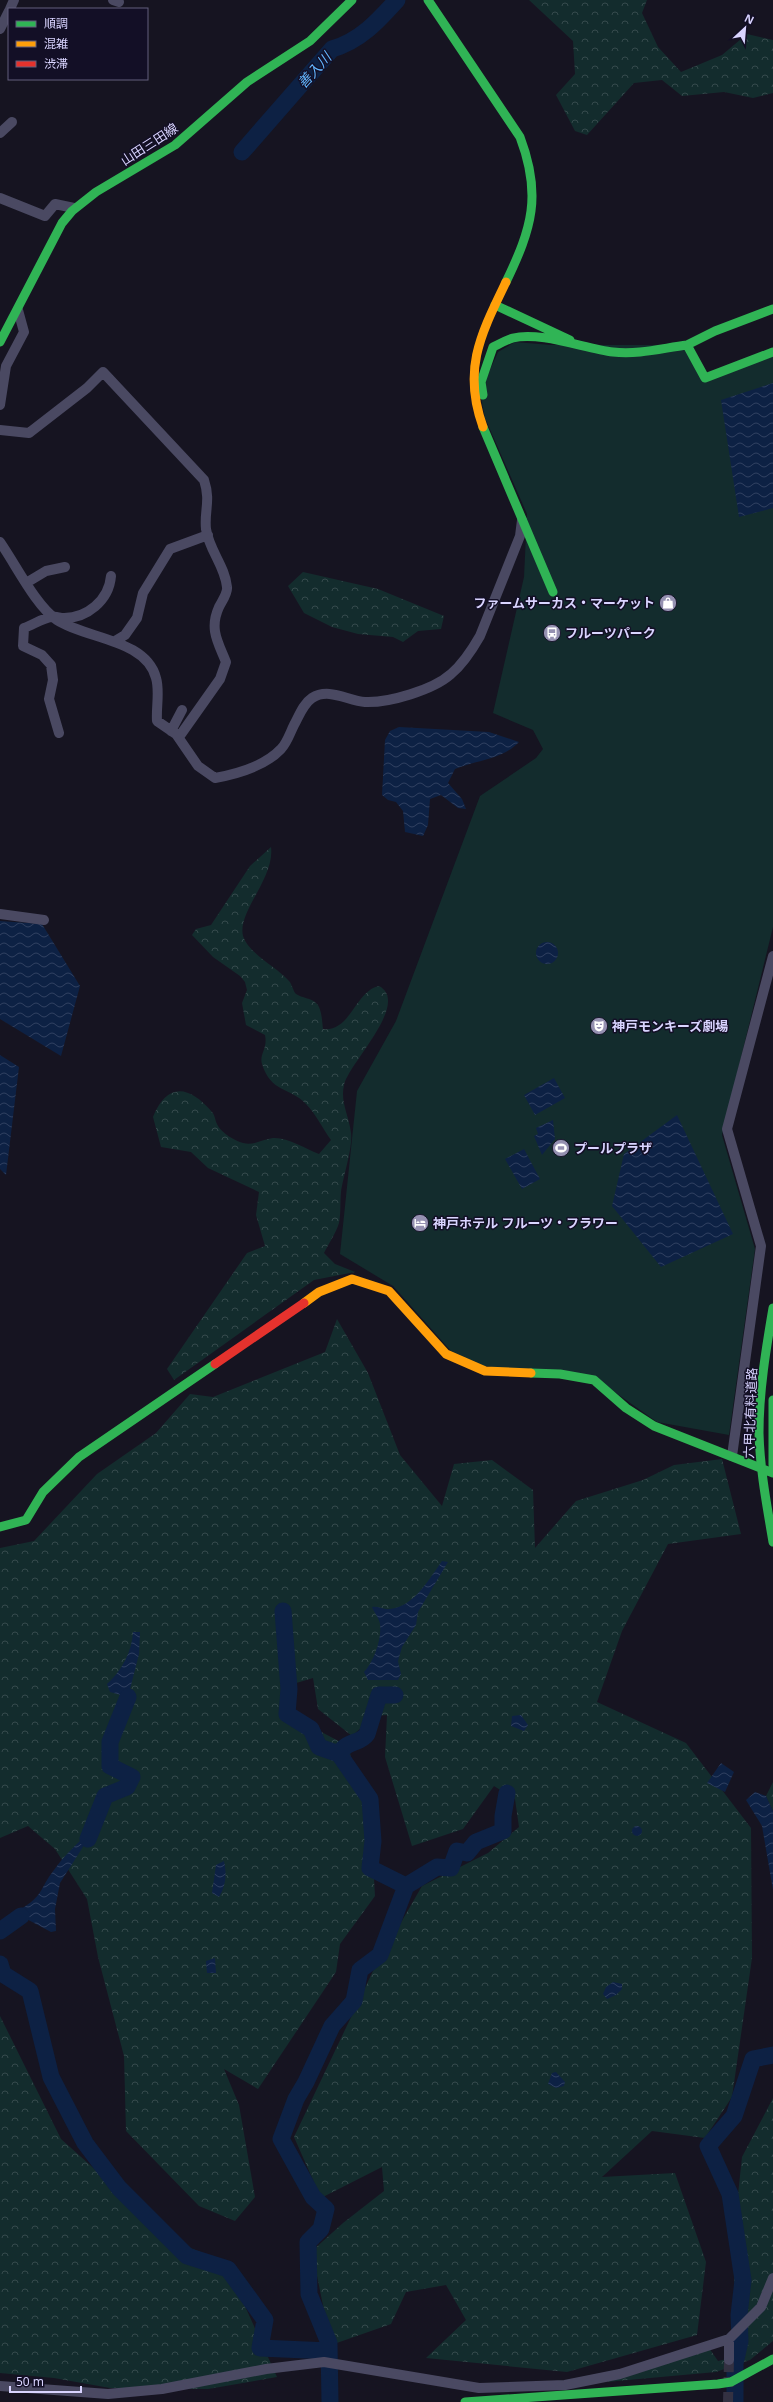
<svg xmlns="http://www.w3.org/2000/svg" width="773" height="2402" viewBox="0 0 773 2402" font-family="'Noto Sans','Noto Sans JP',sans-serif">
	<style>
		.forest { fill: url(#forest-crowns) }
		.park { fill: #132c2d }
		.water { fill: url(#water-waves) }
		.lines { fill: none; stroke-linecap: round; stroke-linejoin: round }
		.river { stroke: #0d2144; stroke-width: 17 }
		.street-tunnel { stroke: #333142; stroke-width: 10; stroke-dasharray: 10 5; stroke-linecap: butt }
		.street { stroke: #4a4962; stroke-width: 10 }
		.fast { stroke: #30b455; stroke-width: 9 }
		.slow { stroke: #ff9f0a; stroke-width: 9 }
		.jam { stroke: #e5322d; stroke-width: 9 }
		.labels { text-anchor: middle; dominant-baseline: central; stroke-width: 3; stroke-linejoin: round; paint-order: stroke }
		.street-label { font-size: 13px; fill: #d9d4ff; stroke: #130f26 }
		.poi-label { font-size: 13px; font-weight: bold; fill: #d9d4ff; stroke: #130f26; text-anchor: start }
		.water-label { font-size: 14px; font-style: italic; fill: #62b6ff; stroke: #130f26 }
	</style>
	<defs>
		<pattern id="forest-crowns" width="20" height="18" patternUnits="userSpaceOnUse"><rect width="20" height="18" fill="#132c2d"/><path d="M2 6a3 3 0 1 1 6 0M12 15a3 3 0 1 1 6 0" fill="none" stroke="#354a4c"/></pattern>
		<pattern id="water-waves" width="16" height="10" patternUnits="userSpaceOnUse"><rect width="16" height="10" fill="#0d2144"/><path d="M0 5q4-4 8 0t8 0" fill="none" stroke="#304060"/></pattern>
	</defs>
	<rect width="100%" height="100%" fill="#161421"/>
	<path class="forest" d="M529 0H647L642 13 658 47 681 72 722 55 747 34 773 40V93L753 98 724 92 682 96 662 80 634 83 587 135 575 131 556 95 575 74 573 41Z
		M303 572 378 589 444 616 441 629 418 631 403 642 393 637 358 634 332 627 304 613 288 586Z
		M271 847C275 878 237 912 243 936 249 954 277 967 289 981 292 984 293 991 296 994 302 998 311 998 316 1003 322 1008 322 1022 323 1029 351 1032 355 991 379 986 411 1003 348 1064 344 1085 340 1102 349 1116 351 1133 353 1147 343 1177 341 1192 340 1202 341 1213 339 1223 336 1233 329 1243 324 1253L335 1264 355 1272 314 1280 174 1380 167 1369 247 1253 265 1246 256 1215 259 1192 208 1168 191 1152 161 1147 153 1117C167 1082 189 1085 212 1112 215 1115 215 1121 218 1126 222 1133 235 1141 243 1143 254 1146 263 1139 273 1138 287 1137 306 1149 319 1154L331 1140C323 1129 316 1114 306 1104 290 1087 271 1093 262 1064 259 1054 268 1049 265 1035L246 1025 242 1003 247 990 245 982 240 976 213 957 192 935 196 929 211 925 250 866Z
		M337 1319 368 1373 400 1455 442 1506 454 1464 492 1460 533 1490 535 1548 576 1501 643 1480 674 1465 722 1459 741 1534 668 1544 622 1631 597 1702 686 1743 751 1828 752 1958 732 2097 705 2138 652 2131 602 2177 675 2173 706 2262 697 2335 567 2372 426 2358 466 2320 446 2285 406 2292 391 2324 331 2345 312 2251 343 2223 384 2191 382 2167 321 2198 294 2137 373 1971 422 1886 488 1853 519 1827 515 1799 494 1786 463 1829 412 1846 385 1757 387 1715 374 1716 352 1736 318 1709 313 1678 293 1684V1717L348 1746 371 1829 375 1896 340 1944 336 1972 258 2089 224 2069 239 2105 255 2197 235 2221 199 2206 126 2131 124 2056 98 1957 87 1899 55 1849 28 1826 0 1838V1548L34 1541 97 1474 156 1433 190 1394 213 1397 325 1352Z
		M773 1782V1811L766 1796Z
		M0 2016 61 2139 176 2242 225 2262 277 2377 208 2389 110 2388 54 2378 0 2373Z
		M773 2098V2341L750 2360 716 2372 606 2382 709 2348 718 2361 744 2355 748 2313 734 2309V2232L742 2157Z"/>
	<path class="park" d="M515 342 551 345H687L705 380 773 355V927L722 1135 755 1249 729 1435 657 1422 595 1378 484 1366 451 1351 393 1286 340 1254 357 1091 396 1021 480 796 536 758 543 749 533 730 493 713 524 577 527 514 485 418 480 392 498 352Z"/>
	<path class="water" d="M773 383V508L739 517 721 400Z
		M399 727 489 732 519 742C502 760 476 760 455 769L448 783 462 799 466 809 458 808 441 795 430 799 428 825 423 836 405 832 403 811 396 802 388 800 382 795 385 740 390 731Z
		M0 921 42 924 80 986 61 1056 0 1019Z
		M536 953a11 11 0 1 1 22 0a11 11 0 1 1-22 0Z
		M0 1055 19 1067 6 1175 0 1169Z
		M554 1078 565 1098 535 1115 524 1095Z
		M677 1115 733 1234 661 1267 612 1206 624 1154Z
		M553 1120 555 1139 542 1155 534 1136 538 1134 536 1128Z
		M524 1149 540 1179 522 1189 505 1159Z
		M442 1561 448 1562 418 1612 416 1625 402 1647 398 1661 401 1674 398 1680H368L364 1672C374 1661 382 1639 380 1624 379 1618 374 1612 372 1607 379 1606 383 1610 390 1609 414 1607 429 1579 442 1561Z
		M133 1632H140L139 1654 128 1697 110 1692 107 1684C122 1671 132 1651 133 1632Z
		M521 1715 528 1725 524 1731 511 1726 512 1716Z
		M721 1763 734 1772 725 1792 707 1783Z
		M755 1792 766 1796 773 1811V1890L762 1826 746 1800Z
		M632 1831a5 5 0 1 1 10 0a5 5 0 1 1-10 0Z
		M86 1835 88 1839 60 1883 55 1909 56 1931 51 1932 21 1916 19 1910C44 1896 39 1889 54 1870 63 1857 75 1846 86 1835Z
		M224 1861C227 1874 226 1886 219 1897L212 1893 216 1865Z
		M215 1958 216 1973H207L206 1961Z
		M613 1982 622 1984V1989L616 1995 607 1999 603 1994 606 1987Z
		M556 2072 565 2082 564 2086 556 2088 548 2084 552 2073Z"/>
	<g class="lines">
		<path class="river" d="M242 152 332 49C360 41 378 21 397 0
			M283 1611 289 1689 287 1714 311 1729 319 1747 339 1754 370 1799 373 1841 370 1868 406 1886 380 1955 360 1970 354 2001 332 2026 306 2082 296 2099 281 2139 313 2197 326 2209 321 2229 308 2242 309 2294 329 2343 330 2402
			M339 1754C348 1739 359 1745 367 1734L379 1695H395
			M88 1839 105 1796 127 1787 132 1777 110 1766V1742L128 1697
			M406 1886 437 1867 451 1868 457 1851 467 1853 476 1842 503 1831V1816L507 1793
			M0 1931 21 1916
			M0 1964 3 1974 30 1991 51 2077 85 2143 119 2188 187 2256 228 2269 265 2320 260 2348 329 2351
			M735 2402V2363L740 2341 739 2315 743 2280 730 2194 708 2146 734 2116 753 2059 773 2055"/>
		<path class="street-tunnel" d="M728 2402 729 2360"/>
		<path class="street" d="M113 0 119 2
			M10 9 14 0
			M0 29 9 11
			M0 133 12 122
			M0 198 45 216 55 204 74 208
			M0 405 6 366 24 332 18 310
			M0 430 29 433 87 388 103 372 204 480C211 501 204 511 206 529 209 550 225 566 227 587 228 593 222 601 219 607 209 629 218 642 226 662L220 679 179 737
			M0 542C16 565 36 606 57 620 86 639 146 639 156 678 160 691 156 707 157 721L176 734 198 766 215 778C237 774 265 766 281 749 287 743 290 733 294 725 299 716 303 704 312 698 329 687 348 701 365 702 389 703 433 690 451 674 463 664 472 650 480 636L520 536 522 520
			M26 583 46 571 65 567
			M115 641 125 635 137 618 143 593 170 549 208 535
			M171 731 182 710
			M59 733 49 699 53 680 51 665 42 655 23 646 24 628C33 625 44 617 53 617 56 616 59 618 62 618 87 619 109 600 111 576
			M0 914 44 920
			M732 1456 761 1246 727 1129 773 956
			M729 2339 761 2307 773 2278
			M0 2386 108 2394 162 2389 266 2369 324 2362 479 2388 565 2385 620 2374 729 2339V2360"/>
		<path class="fast" d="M428 0 520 137C542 195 532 228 506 282
			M495 305 570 340
			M0 342 62 223 72 211 96 192 175 145 247 82 310 41 352 0
			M687 345 715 331 773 309
			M483 395 481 382 493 347C499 344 506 340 513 338 540 331 586 349 613 352 638 355 663 348 687 345L705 378 773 352
			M483 427 553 592
			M773 1308C766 1349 759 1391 759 1433 760 1470 767 1506 773 1542
			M531 1373 560 1374 594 1380 626 1408 654 1426 773 1473
			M773 1400V1465
			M0 1527 26 1520 43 1492 79 1457 215 1364
			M465 2402 718 2384 731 2382 773 2359"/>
		<path class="slow" d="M483 427C462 369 481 334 506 282
			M304 1303 319 1292 352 1279 389 1291 446 1354 485 1371 531 1373"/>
		<path class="jam" d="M215 1364 304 1303"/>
	</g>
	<defs>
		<symbol id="shop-disc" viewBox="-11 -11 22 22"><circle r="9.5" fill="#9591b1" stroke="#130f26"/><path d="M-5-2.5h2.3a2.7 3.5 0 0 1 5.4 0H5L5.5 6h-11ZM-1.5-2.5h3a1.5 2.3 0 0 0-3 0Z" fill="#fff"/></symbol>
		<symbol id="bus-disc" viewBox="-11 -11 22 22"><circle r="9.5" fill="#9591b1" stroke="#130f26"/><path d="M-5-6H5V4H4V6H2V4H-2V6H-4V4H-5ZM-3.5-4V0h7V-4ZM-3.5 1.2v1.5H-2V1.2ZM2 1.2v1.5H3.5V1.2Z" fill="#fff"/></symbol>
		<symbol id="theatre-disc" viewBox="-11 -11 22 22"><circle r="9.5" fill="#9591b1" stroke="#130f26"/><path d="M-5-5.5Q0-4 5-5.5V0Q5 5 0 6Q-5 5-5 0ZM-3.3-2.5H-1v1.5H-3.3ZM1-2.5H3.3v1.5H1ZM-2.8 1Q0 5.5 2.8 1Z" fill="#fff"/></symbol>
		<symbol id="stadium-disc" viewBox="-11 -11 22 22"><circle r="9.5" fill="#9591b1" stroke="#130f26"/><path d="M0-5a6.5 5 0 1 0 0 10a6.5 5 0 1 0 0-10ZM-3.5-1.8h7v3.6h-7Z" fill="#fff"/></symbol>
		<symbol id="hotel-disc" viewBox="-11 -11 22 22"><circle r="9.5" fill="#9591b1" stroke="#130f26"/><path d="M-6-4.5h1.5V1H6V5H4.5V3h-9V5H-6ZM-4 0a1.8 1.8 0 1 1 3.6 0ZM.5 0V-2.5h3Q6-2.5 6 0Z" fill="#fff"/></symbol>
	</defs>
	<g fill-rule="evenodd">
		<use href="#shop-disc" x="658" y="593" width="20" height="20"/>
		<use href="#bus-disc" x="542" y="623" width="20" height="20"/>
		<use href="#theatre-disc" x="589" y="1016" width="20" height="20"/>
		<use href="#stadium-disc" x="551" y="1138" width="20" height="20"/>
		<use href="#hotel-disc" x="410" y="1213" width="20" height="20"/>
	</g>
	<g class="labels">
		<g class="street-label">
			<text transform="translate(149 144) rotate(-33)">山田三田線</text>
			<text transform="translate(750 1413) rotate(-88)">六甲北有料道路</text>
		</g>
		<g class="poi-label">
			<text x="655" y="603" text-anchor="end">ファームサーカス・マーケット</text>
			<text x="565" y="633">フルーツパーク</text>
			<text x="612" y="1026">神戸モンキーズ劇場</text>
			<text x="574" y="1148">プールプラザ</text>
			<text x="433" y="1223">神戸ホテル フルーツ・フラワー</text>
		</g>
		<g class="water-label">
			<text transform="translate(314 70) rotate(-48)">善入川</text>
		</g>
	</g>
	<rect x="8" y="8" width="140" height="72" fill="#130f26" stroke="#625e7d"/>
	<rect x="16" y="21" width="20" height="6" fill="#30b455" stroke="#625e7d"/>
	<text x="44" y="28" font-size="12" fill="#d9d4ff">順調</text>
	<rect x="16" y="41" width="20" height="6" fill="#ff9f0a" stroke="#625e7d"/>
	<text x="44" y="48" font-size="12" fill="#d9d4ff">混雑</text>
	<rect x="16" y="61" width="20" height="6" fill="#e5322d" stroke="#625e7d"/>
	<text x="44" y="68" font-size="12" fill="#d9d4ff">渋滞</text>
	<g transform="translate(745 28) rotate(26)" stroke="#130f26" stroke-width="3" paint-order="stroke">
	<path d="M0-3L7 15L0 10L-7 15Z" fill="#d9d4ff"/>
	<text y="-6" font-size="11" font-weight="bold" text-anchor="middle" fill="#d9d4ff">N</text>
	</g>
	<path d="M10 2386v6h71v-6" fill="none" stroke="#d9d4ff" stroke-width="2"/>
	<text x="16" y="2386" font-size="12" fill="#d9d4ff" stroke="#130f26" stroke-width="3" paint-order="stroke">50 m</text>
</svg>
